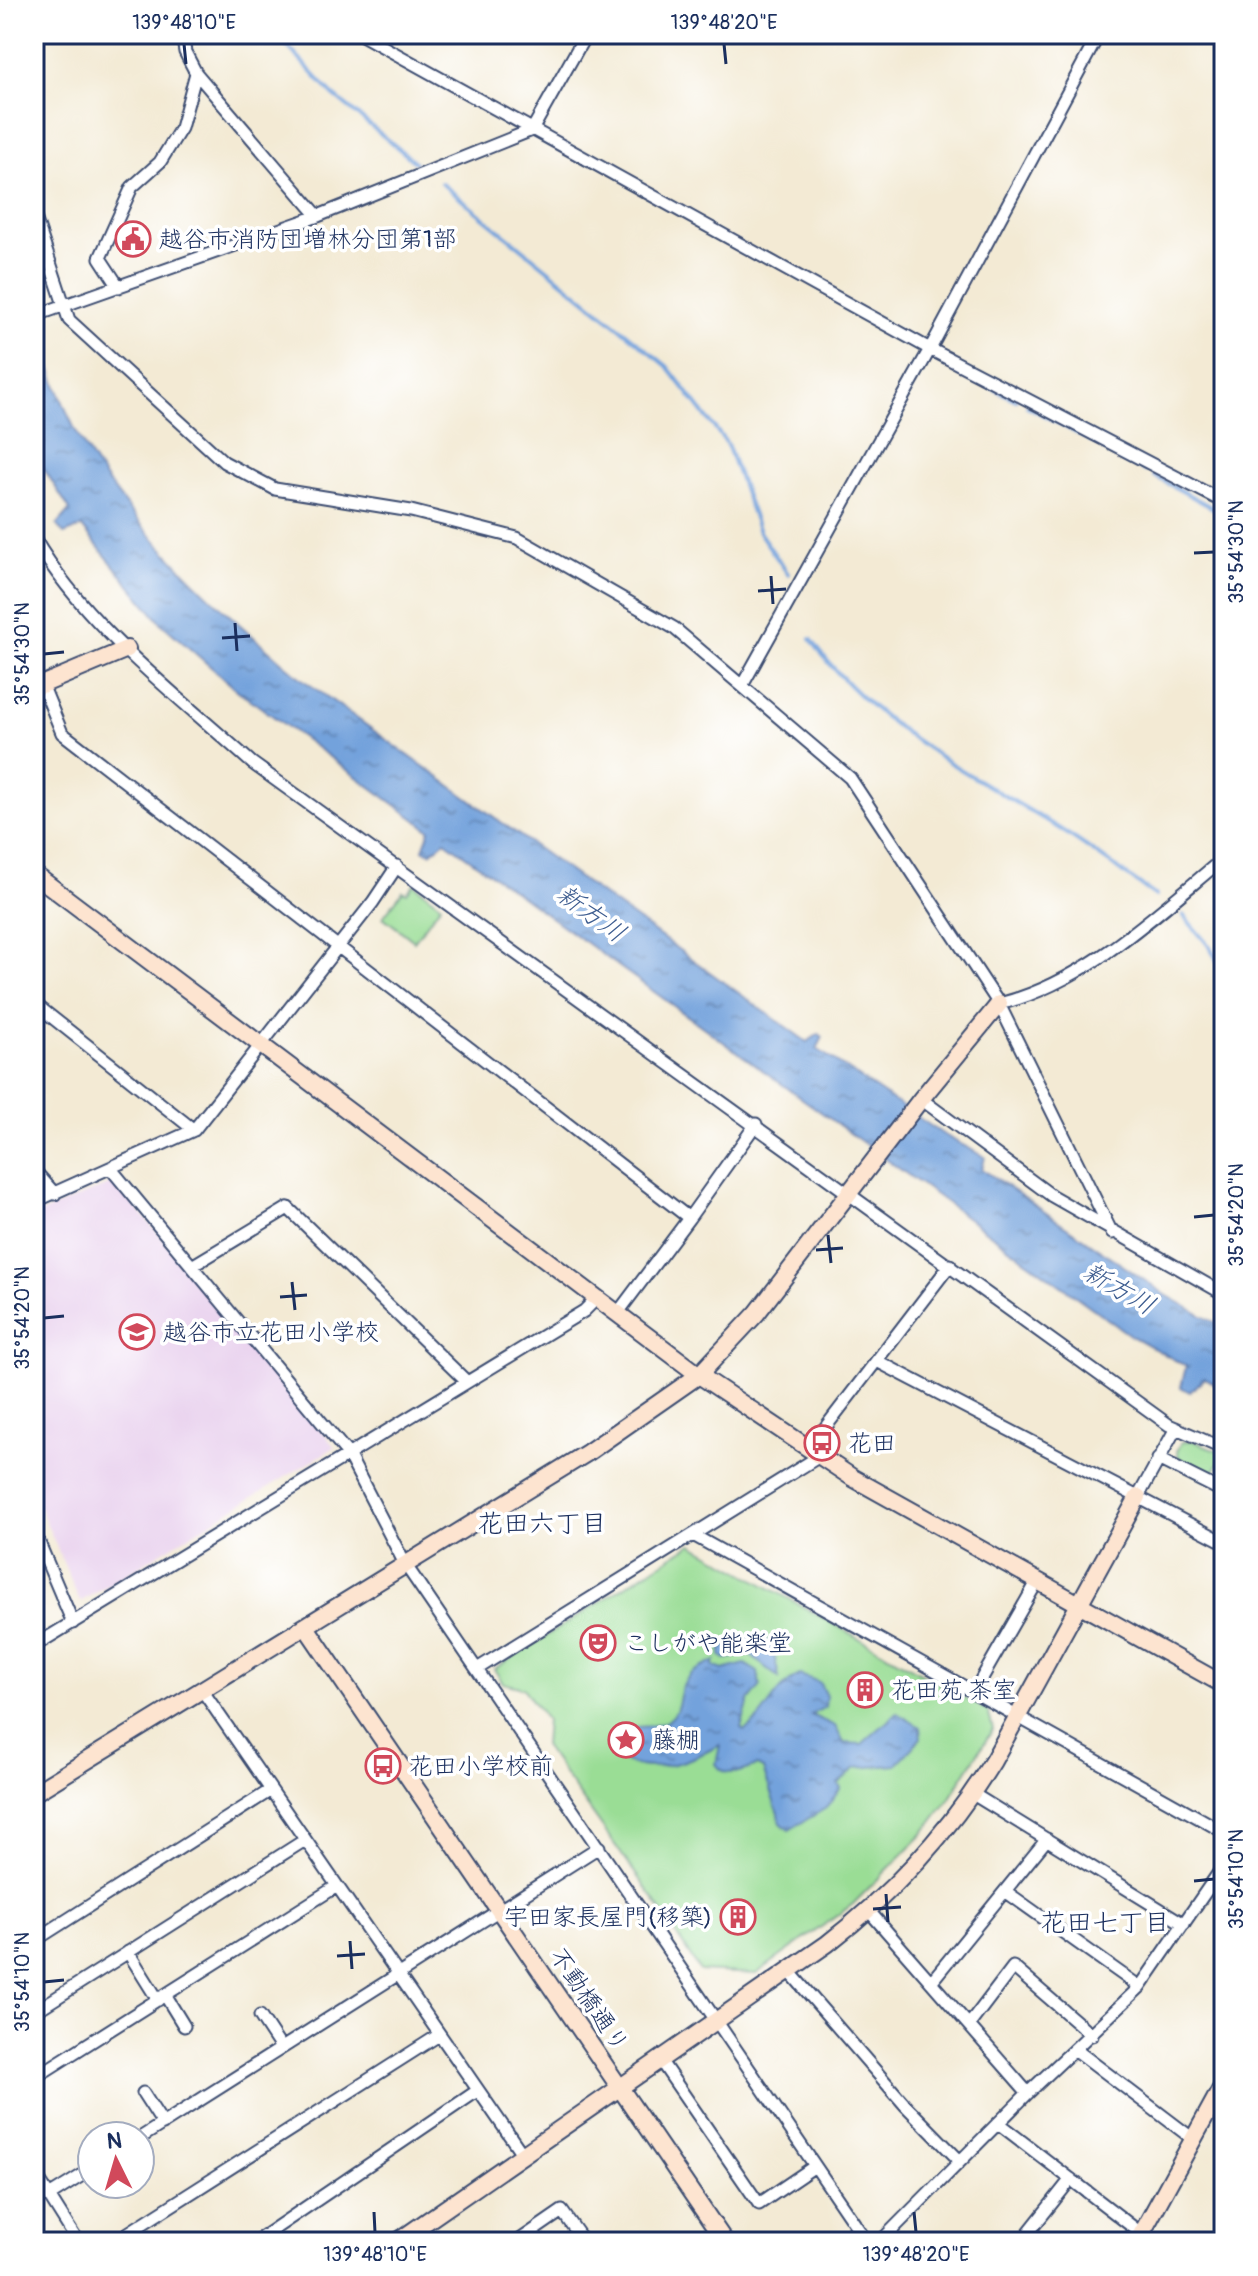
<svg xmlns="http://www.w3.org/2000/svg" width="1258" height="2276" viewBox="0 0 1258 2276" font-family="Pangolin,'Klee One',sans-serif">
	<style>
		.built { fill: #e9d2ee }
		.park { fill: #9add95; stroke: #5a867a; stroke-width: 2 }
		.water { fill: url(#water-ripples); stroke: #47689d; stroke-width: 2 }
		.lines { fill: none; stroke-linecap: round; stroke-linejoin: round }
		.stream { stroke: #73a2dc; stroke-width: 4 }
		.street-casing { stroke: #3b4b70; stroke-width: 15 }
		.secondary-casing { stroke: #3b4b70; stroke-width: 20 }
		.street { stroke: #fff; stroke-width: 11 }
		.secondary { stroke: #fde4d0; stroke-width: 16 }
		.ticks { fill: none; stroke: #1b2f5e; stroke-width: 3 }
		.labels { text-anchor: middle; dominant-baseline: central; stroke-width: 7; stroke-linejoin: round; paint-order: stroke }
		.poi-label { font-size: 24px; fill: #1b2f5e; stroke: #fff; text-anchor: start }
		.street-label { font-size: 24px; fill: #1b2f5e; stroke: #fff }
		.water-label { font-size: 26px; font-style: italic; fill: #3e5d90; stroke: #fff }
		.neighbourhood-label { font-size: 26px; fill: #1b2f5e; stroke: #fff }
		.neatline { fill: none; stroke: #1b2f5e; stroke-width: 3 }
		.ticks-label { font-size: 20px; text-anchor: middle; fill: #1b2f5e }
	</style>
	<defs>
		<pattern id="water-ripples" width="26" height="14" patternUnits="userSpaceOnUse" patternTransform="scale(2)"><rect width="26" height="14" fill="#73a2dc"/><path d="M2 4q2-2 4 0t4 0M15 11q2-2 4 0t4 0" fill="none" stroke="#5e84b6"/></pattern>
	</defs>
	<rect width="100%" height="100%" fill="#fff"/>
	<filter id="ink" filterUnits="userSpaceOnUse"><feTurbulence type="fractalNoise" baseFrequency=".0125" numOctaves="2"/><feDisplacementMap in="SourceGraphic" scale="16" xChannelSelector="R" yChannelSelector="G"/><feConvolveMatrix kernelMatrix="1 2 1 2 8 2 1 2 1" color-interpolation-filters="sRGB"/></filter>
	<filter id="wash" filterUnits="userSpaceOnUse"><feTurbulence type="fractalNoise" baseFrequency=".006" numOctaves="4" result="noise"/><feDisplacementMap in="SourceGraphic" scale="32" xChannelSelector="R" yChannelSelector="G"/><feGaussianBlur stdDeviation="1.8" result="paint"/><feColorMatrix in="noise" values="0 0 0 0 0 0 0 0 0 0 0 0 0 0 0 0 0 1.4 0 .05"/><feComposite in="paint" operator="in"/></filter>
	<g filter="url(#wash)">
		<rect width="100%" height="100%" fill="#f3ead4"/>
		<path class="built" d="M115 1182 335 1447 80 1602 34 1494V1216Z"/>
		<path class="park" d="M414 884 441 905 414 941 383 917 403 891 407 893Z
			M1191 1440 1224 1453 1212 1475 1179 1458 1177 1451 1182 1442Z
			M692 1544 988 1711 993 1729 948 1801 922 1835 853 1904 756 1974 700 1971 653 1898 544 1746 546 1720 523 1688 503 1683 494 1669Z"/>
		<path class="water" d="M34 317C47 357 59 400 79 437 130 528 223 612 302 679L807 1042 819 1034 823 1037 817 1049 944 1135 985 1157 982 1169 1166 1295 1224 1328V1389L1205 1378 1190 1392 1181 1387 1186 1366 1131 1336 445 841 430 853 423 849 430 830 237 690 162 624 82 527 64 534 57 525 70 510 34 453Z
			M751 1636 764 1638 772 1644 779 1678 750 1655 725 1659 721 1656V1650L735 1640Z
			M715 1661 713 1666 723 1670 745 1664 758 1672 760 1687 749 1701 741 1728 744 1731C768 1716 772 1689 800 1675L819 1682 826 1696 825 1707 811 1715 835 1726 844 1743 862 1744 897 1713 920 1727 921 1738 896 1765 856 1768 838 1784 841 1788 826 1808 789 1830 781 1823 763 1769 757 1766C742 1771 727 1780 716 1764L720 1745C692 1760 657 1775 625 1762L635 1727C695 1726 668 1697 691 1674 697 1669 708 1665 715 1661Z"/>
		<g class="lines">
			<path class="stream" d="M276 34 333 95 415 162
				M441 183 667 366 727 444 759 532 788 574
				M987 385 1016 400
				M1027 406 1095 443
				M1104 449 1146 471
				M1154 476 1224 514
				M811 639C870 725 964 770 1050 823 1087 845 1121 872 1156 896
				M1183 915 1210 947 1224 973"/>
		</g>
	</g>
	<g filter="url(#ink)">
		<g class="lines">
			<defs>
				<path id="street" d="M182 34 185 52 196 73 318 216
					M360 34 930 349 1224 502
					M34 214 69 320 224 462 275 489 411 511 517 538 674 628 850 778 999 1004 1112 1233
					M119 287 100 258 132 187 160 162 181 128 196 73
					M34 316 318 216 532 130 586 34
					M34 538C86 627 177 695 252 763L1169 1425 1224 1449
					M42 684 62 733 689 1218 617 1314
					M743 684 930 349 1099 34
					M34 1003 194 1130
					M999 1004C1086 983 1157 913 1224 858
					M921 1099 1052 1196 1224 1294
					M34 1170 55 1194
					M112 1170 348 1454 405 1564 867 2242
					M34 1202 194 1130 373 902 397 866
					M689 1218 756 1124
					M192 1266 288 1208 467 1382
					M877 1361 1224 1542
					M808 1450 950 1265
					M1158 1459 1224 1492
					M1138 1497 1176 1428
					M34 1531 73 1623
					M693 1535 1224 1832
					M34 1646 584 1311 597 1298
					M477 1669 818 1457
					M202 1690 523 2155
					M974 1692 1037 1582
					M973 1794 1184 1924
					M1005 1891 1140 1987
					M869 1911 1028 2093
					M34 1941 271 1790
					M128 1952 158 2000
					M789 1971 906 2106 960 2161
					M931 1982 1047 1839
					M165 1995 184 2026
					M34 2012 305 1840
					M260 2016 281 2048
					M969 2025 1013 1967 1092 2035
					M1076 2050 1193 2139
					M660 2060 759 2204 815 2166
					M34 2078 337 1886
					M143 2093 163 2124
					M998 2123 1142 2234
					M140 2138 599 1847
					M34 2172 78 2242
					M49 2196 92 2169
					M114 2242 439 2035
					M255 2242 477 2091
					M517 2242 562 2211 584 2242
					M880 2242 1028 2093 1140 1987 1224 1865
					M1021 2242 1071 2179"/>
				<path id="secondary" d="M34 688 127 649
					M34 874 699 1375 853 1478 1224 1685
					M306 1627 725 2242
					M34 1793 587 1453 699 1375 757 1313 921 1099 999 1004
					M397 2242 827 1944C893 1893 949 1832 993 1761L1138 1497
					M1137 2242 1224 2083"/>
			</defs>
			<use href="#street" class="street-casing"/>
			<use href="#secondary" class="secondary-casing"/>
			<use href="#street" class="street"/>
			<use href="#secondary" class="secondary"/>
		</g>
	</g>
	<path class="ticks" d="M184 44 186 64M724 44 726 64M1194 553 1214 552M771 576 773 604M758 591 786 589M235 623 237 651M222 638 250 636M44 654 64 652M1194 1217 1214 1215M828 1235 831 1263M816 1250 843 1248M292 1282 295 1310M280 1297 307 1295M44 1318 64 1316M1194 1881 1214 1879M886 1894 888 1922M873 1909 901 1907M350 1941 352 1969M337 1956 365 1954M44 1982 64 1980M374 2212 375 2232M914 2212 916 2232"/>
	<defs>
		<symbol id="civic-ring" viewBox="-11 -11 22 22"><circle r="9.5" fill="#fff" stroke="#d1495b" stroke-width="1.5"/><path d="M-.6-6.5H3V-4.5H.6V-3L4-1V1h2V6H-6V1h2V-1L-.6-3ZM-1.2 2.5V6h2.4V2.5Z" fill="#d1495b"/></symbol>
		<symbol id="school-ring" viewBox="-11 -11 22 22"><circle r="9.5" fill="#fff" stroke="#d1495b" stroke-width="1.5"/><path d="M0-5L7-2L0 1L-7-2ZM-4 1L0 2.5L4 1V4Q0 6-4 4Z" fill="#d1495b"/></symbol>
		<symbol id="bus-ring" viewBox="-11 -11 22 22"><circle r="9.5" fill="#fff" stroke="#d1495b" stroke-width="1.5"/><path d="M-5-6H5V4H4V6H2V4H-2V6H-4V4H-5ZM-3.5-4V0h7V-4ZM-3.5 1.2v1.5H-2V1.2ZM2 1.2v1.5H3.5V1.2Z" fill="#d1495b"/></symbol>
		<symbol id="theatre-ring" viewBox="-11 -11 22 22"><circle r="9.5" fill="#fff" stroke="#d1495b" stroke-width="1.5"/><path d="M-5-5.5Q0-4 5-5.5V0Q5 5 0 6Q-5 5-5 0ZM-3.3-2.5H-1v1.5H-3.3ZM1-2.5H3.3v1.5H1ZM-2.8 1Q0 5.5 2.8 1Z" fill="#d1495b"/></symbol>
		<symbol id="building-ring" viewBox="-11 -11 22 22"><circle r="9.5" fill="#fff" stroke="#d1495b" stroke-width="1.5"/><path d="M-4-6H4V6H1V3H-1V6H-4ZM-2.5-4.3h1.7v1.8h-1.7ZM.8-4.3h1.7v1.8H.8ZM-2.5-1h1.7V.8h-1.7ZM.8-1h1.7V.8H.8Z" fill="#d1495b"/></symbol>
		<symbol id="sight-ring" viewBox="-11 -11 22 22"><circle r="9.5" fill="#fff" stroke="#d1495b" stroke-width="1.5"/><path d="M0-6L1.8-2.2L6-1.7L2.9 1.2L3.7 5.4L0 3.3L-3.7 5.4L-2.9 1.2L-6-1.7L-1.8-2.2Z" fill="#d1495b"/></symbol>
	</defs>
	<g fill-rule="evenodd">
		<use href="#civic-ring" x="113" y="219" width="40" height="40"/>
		<use href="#school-ring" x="117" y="1312" width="40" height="40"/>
		<use href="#bus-ring" x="802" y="1423" width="40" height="40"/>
		<use href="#theatre-ring" x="578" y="1623" width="40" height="40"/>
		<use href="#building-ring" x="845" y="1670" width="40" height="40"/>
		<use href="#sight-ring" x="606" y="1720" width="40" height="40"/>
		<use href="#bus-ring" x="363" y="1746" width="40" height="40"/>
		<use href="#building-ring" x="718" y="1897" width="40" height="40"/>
	</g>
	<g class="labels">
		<g class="poi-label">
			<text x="159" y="239">越谷市消防団増林分団第1部</text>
			<text x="163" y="1332">越谷市立花田小学校</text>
			<text x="848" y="1443">花田</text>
			<text x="624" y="1643">こしがや能楽堂</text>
			<text x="891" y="1690">花田苑 茶室</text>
			<text x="652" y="1740">藤棚</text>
			<text x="409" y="1766">花田小学校前</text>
			<text x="712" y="1917" text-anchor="end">宇田家長屋門(移築)</text>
		</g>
		<g class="street-label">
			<text transform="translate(589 2000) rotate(56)">不動橋通り</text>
		</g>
		<g class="water-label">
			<text transform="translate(591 914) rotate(36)">新方川</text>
			<text transform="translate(1119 1289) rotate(30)">新方川</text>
		</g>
		<g class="neighbourhood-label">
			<text x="542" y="1524">花田六丁目</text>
			<text x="1105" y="1923">花田七丁目</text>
		</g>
	</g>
	<rect width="1258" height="2276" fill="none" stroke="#fff" stroke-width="88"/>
	<g transform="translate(116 2160) rotate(355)"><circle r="38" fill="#ffffff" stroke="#a4acbf" stroke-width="2"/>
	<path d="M0-6L14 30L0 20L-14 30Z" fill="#d1495b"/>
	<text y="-12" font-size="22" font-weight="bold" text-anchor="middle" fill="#1b2f5e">N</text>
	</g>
	<rect x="44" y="44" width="1170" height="2188" class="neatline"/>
	<g class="ticks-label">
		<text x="184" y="29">139°48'10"E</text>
		<text x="724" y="29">139°48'20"E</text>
		<text transform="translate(1236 552) rotate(-90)" y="7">35°54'30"N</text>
		<text transform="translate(22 654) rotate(-90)" y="7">35°54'30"N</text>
		<text transform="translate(1236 1215) rotate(-90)" y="7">35°54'20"N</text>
		<text transform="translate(22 1318) rotate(-90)" y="7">35°54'20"N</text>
		<text transform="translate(1236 1879) rotate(-90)" y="7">35°54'10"N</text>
		<text transform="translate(22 1982) rotate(-90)" y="7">35°54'10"N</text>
		<text x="375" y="2261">139°48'10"E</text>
		<text x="916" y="2261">139°48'20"E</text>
	</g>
</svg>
